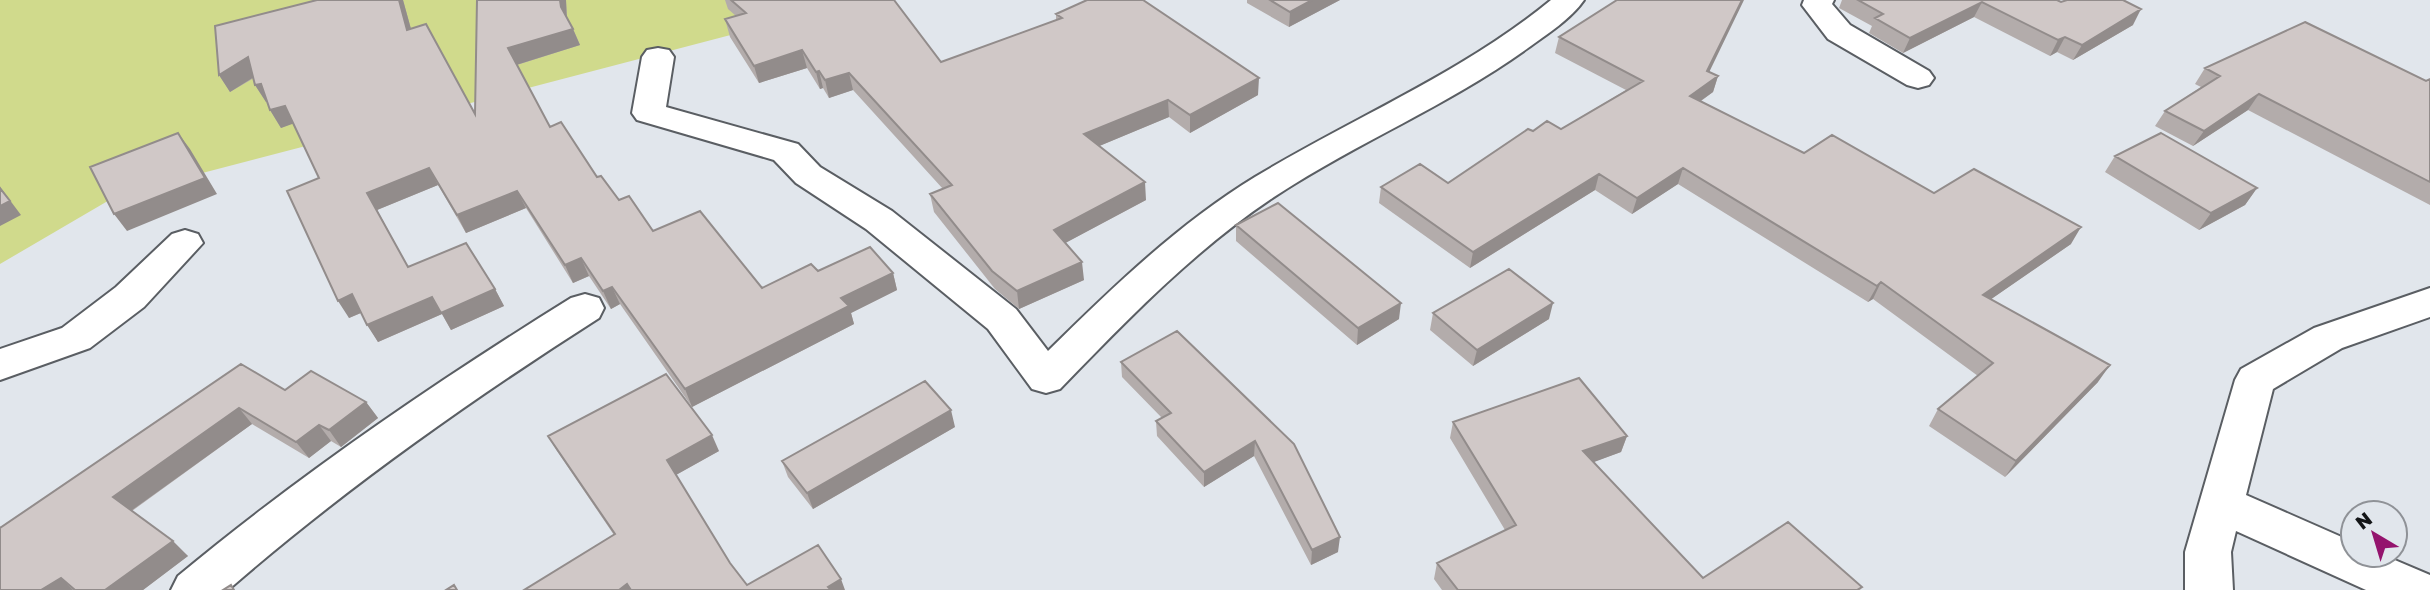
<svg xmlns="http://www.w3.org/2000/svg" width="2430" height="590" viewBox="0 0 2430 590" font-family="'Golos Text',sans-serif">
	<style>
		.green { fill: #d0da8c }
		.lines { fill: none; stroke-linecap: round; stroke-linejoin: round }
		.minor-casing { stroke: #5a5e63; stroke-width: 4 }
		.minor { fill: #fff; fill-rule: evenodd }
		.wall { fill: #b3acab }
		.shaded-wall { fill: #928c8b }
		.building { fill: #d0c8c7; stroke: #928c8b; stroke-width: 2 }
	</style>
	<rect width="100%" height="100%" fill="#e1e6ec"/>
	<path class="green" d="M0 0H865L118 195 0 264Z"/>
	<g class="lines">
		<defs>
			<path id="minor" d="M1551 0H1584C1571 19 1547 34 1528 48 1449 105 1358 142 1277 195 1195 249 1128 319 1060 389L1046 393 1032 389 988 329 866 229 796 183 774 160 637 120 632 113 642 57 647 50 658 48 669 50 674 57 666 107 798 144 820 167 892 211 1016 309 1048 351C1112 288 1178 224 1255 177 1354 117 1461 74 1551 0Z
				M1804 0H1834L1832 4 1850 25 1929 71 1934 78 1929 85 1918 88 1907 85 1828 39 1802 5Z
				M185 230 198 234 203 243 144 307 90 348 0 380V349L62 328 116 287 172 234Z
				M2430 288V317L2342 348 2273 389 2246 495 2353 542V555H2383L2430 575V590H2366L2236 531 2231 552 2233 590H2185V552L2235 380 2241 369 2314 328Z
				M585 294 599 298 604 308 599 318C469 401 344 489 228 590H171L178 576C302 473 434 383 571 298Z"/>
		</defs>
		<use href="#minor" class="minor-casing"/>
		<use href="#minor" class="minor"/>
	</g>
	<path class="wall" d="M403 0 411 29 475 114 477 0H566L567 18 573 29 580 45 517 65 550 127 619 200 653 231 762 288 818 271 893 273 897 290 851 313 854 324 692 407 620 304 611 309 589 276 573 283 526 208 466 233 438 185 377 210 408 267 495 289 504 306 451 330 442 314 378 342 361 313 349 318 319 178 293 123 281 128 270 110 267 102H266L255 85 254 78 230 92 219 75Z
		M725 0H894L941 62 1056 20V14L1258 95 1190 133 1169 117 1099 146 1146 200 1065 243 1084 280 1019 309 995 289 934 212 930 194 943 189 853 90 829 98 823 88 820 89 807 68 759 83 730 37 725 19 736 16 728 9Z
		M1247 0H1340L1289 27 1247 3Z
		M1842 0H2057L2133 25 2073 60 2057 52 2050 56 1974 17 1903 53 1869 33 1872 26 1839 8Z
		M1559 37 1709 72 1718 76 1713 92 1701 101 1804 153 1934 193 2071 244 1991 299 2098 382 2005 477 1929 426 1938 409 1978 376 1873 299 1868 302 1678 184 1632 214 1595 190 1470 268 1379 203 1381 187 1448 183 1533 131 1561 129 1626 90 1555 53Z
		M2205 68 2426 81 2430 79V205L2248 110 2193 146 2155 126 2165 111 2201 87 2195 84Z
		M2115 156 2257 188 2245 205 2199 230 2105 172Z
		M1236 225 1399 319 1357 345 1236 241Z
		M1433 313 1549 319 1473 366 1430 330Z
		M1177 331 1338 552 1311 565 1254 456 1204 487 1157 436 1156 421 1162 418 1122 377 1121 362Z
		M241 364 285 390 366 402 378 418 341 447 331 441 309 458 252 424 132 511 188 556 143 590H0V526L1 527Z
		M1453 422 1627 436 1621 452 1593 462 1703 578 1862 587 1860 590H1442L1434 579 1437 563 1505 530 1450 438Z
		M955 427 813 509 788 477 782 461Z
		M548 436 719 451 676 475 730 563 747 585 845 590H524L614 535 557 451Z"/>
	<path class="shaded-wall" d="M399 0H403L416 47 407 30Z
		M560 0H566L567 23 561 7Z
		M1312 0H1340L1289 27 1290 12Z
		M1742 0H1744L1702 87 1707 71Z
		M1982 2 1974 17 1903 53 1910 38Z
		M2141 9 2133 25 2073 60 2082 45Z
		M573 29 580 45 516 65 508 48Z
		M2065 37 2057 52 2050 56 2058 40Z
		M802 50 807 68 759 83 754 66Z
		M248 57 259 74 230 92 219 75Z
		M819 71 823 88 820 89 816 72Z
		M849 73 853 90 829 98 825 80Z
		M1718 76 1713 92 1685 112 1690 96Z
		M1259 78 1258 95 1190 133V115Z
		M261 84 271 101 266 102 255 85Z
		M2259 94 2248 110 2193 146 2204 131Z
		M1168 100 1169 117 1085 152 1084 134Z
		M285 106 295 123 281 128 270 110Z
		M178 133 190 149 217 194 127 231 114 214Z
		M429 168 438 185 377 210 418 285 367 193Z
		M1683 168 1678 184 1632 214 1637 198Z
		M1599 174 1595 190 1470 268 1473 252Z
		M1145 182 1146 200 1056 248 1054 230Z
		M0 187 21 215 0 226Z
		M2257 188 2245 205 2199 230 2211 213Z
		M517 191 526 208 466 233 457 215Z
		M2081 227 2071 244 1974 311 1983 295Z
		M581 258 589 276 573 283 565 265Z
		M1082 262 1084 280 1019 309 1017 291Z
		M893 273 897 290 851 313 854 324 692 407 685 389 841 298Z
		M1881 282 1873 299 1868 302 1877 286Z
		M612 287 620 304 611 309 603 291Z
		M495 289 504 306 451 330 442 314 378 342 367 325 432 297Z
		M352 294 363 312 349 318 338 301Z
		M1401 303 1399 319 1357 345 1358 328Z
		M1553 303 1549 319 1473 366 1477 350Z
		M2110 365 2098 382 2005 477 2016 461Z
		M366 402 378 418 341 447 329 430Z
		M239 408 252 424 128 513 113 497Z
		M951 410 955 427 813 509 807 493Z
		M319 425 331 441 309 458 296 442Z
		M712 435 719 451 674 476 667 460Z
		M1627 436 1621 452 1578 468 1583 451Z
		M1255 441 1254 456 1204 487V472Z
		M1340 537 1338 552 1311 565 1312 550Z
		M173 541 188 556 143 590H105Z
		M61 578 73 590H41Z
		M841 579 845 590H830L828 587Z
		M627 584 631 590H619Z"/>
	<path class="building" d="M317 0H399L407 30 426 24 475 114 477 0H560L561 7 573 29 508 48 550 127 561 122 597 177 601 176 619 200 629 196 653 231 700 211 762 288 811 264 818 271 870 247 893 273 841 298 849 306 685 389 612 287 603 291 581 258 565 265 517 191 457 215 429 168 367 193 408 267 466 243 495 289 441 313 432 297 367 325 352 294 338 301 287 191 319 178 285 106 270 110 261 84 255 85 248 57 219 75 215 26Z
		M731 0H894L941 62 1062 18 1056 14 1087 0H1143L1259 78 1190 115 1168 100 1084 134 1145 182 1054 230 1082 262 1017 291 992 271 930 194 952 185 849 73 825 80 819 71 816 72 802 50 754 66 725 19 746 13Z
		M1270 0H1312L1290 12Z
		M1617 0H1742L1707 71 1718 76 1690 96 1804 153 1832 135 1934 193 1974 169 2081 227 1983 295 2110 365 2016 461 1938 409 1993 363 1881 282 1877 286 1683 168 1637 198 1599 174 1473 252 1381 187 1420 164 1448 183 1528 129 1533 131 1547 121 1561 129 1643 81 1559 37Z
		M1858 0H2057L2061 2 2067 0H2123L2141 9 2082 45 2065 37 2058 40 1982 2 1910 38 1875 18 1883 14Z
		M2305 22 2426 81 2430 79V182L2259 94 2204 131 2165 111 2220 76 2205 68Z
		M178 133 205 178 114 214 90 167Z
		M2161 133 2257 188 2211 213 2115 156Z
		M0 188 10 201 0 206Z
		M1278 203 1401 303 1358 328 1236 225Z
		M1509 269 1553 303 1477 350 1433 313Z
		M1177 331 1294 444 1340 537 1312 550 1255 441 1204 472 1156 421 1171 413 1121 362Z
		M241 364 285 390 311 371 366 402 329 430 319 425 296 442 239 408 113 497 173 541 105 590H75L61 578 41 590H0V528Z
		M666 374 712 435 667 460 730 563 747 585 818 545 841 579 828 587 831 590H631L627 584 619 590H524L615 534 548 436Z
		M1579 378 1627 436 1583 451 1703 578 1788 522 1862 587 1857 590H1458L1437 563 1516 525 1453 422Z
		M925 381 951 410 807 493 782 461Z
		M231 585 234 590H223Z
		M454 585 457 590H446Z"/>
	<g transform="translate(2374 534) rotate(322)"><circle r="33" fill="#e1e6ec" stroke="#8f9297" stroke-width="2"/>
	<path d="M0-5L12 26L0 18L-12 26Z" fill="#94136d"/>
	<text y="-10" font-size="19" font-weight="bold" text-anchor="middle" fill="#131517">N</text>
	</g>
</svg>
